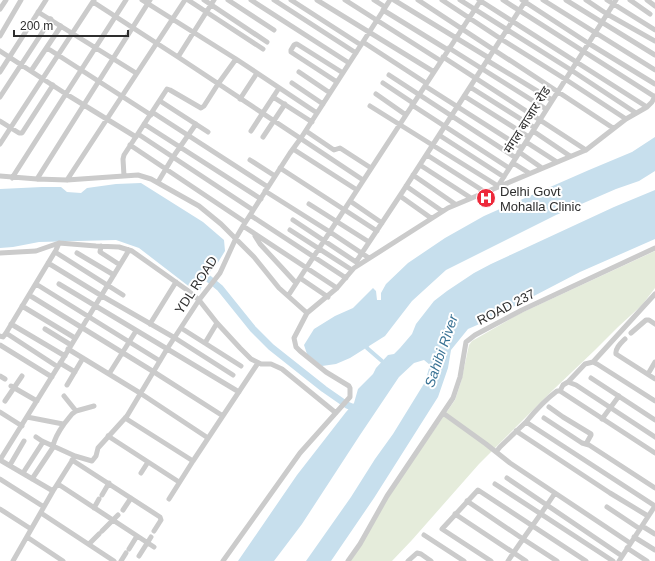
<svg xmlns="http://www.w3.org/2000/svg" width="655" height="561" viewBox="0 0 655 561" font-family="Arial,'Noto Sans Devanagari',sans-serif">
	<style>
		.green { fill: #e5ecdb }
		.water { fill: #c7dfed }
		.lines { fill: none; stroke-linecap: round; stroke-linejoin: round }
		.canal { stroke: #c7dfed; stroke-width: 4 }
		.river { stroke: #c7dfed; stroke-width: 7 }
		.minor { stroke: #cbcbcb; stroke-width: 5 }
		.labels { text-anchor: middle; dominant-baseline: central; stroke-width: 4; stroke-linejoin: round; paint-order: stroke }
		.street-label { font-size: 13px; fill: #2e2e2e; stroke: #fff }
		.poi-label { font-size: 13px; fill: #2e2e2e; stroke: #fff; text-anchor: start }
		.water-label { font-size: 14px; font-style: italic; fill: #397294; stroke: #fff }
	</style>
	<rect width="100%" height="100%" fill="#fff"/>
	<path class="green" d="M655 251V288L642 305 618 327 595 350 553 390 479 464 412 540 392 561H349L389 495 455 400 461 382 469 345 472 341 519 314Z"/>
	<path class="water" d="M655 137V171L639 181 616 189 556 215 446 270 412 301 385 336 350 358 336 364 322 366 307 354 304 345 314 329 335 316 353 308 373 288 376 291 377 300H381V293L386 284 408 263 445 238 484 216 589 170 632 152Z
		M141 183 203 222 224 240 225 251 217 264 206 276 200 291 191 288 139 248 116 240 39 242 13 247 0 248V189L42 187H61L67 192 81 193 87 188 116 184Z
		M655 190V239L580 272 484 322 468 329 451 350 448 368 438 397 374 498 331 561H306L351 497 375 459 393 434 425 382 430 365 424 360 414 363 399 377 360 435 302 524 274 561H238L297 475 346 412 354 403 358 389 373 374 376 368 388 355 394 354 400 348 412 334 416 324 434 301 447 291 474 273 491 264 614 207Z"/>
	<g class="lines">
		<path class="canal" d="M366 342 367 348 382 361"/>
		<path class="river" d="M199 271 220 288 253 329 271 347 324 389 347 405 359 410"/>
		<path class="minor" d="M142 0 236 59 317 113
			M188 0 263 49
			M204 0 267 42
			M228 0 274 30
			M251 0 349 63
			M274 0 356 53
			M291 0 361 45
			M317 0 434 72
			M345 0 441 61
			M374 0 385 7
			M394 0 489 58
			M418 0 613 128
			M442 0 501 39 565 79 626 119
			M460 0 571 70 636 113
			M479 0 647 107
			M503 0 655 97
			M522 0 588 43 655 84
			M543 0 655 70
			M566 0 655 55
			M586 0 607 14 655 41
			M607 0 655 30
			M630 0 650 14
			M647 0 655 6
			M93 2 178 57 363 180
			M0 9 6 0
			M383 10 448 50
			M38 12 136 73
			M0 36 21 0
			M363 42 426 83
			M47 48 151 115
			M449 48 546 109
			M0 51 66 94 136 137
			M178 57 214 0
			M443 57 586 150
			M488 61 552 100
			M31 71 61 26
			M0 72 46 0
			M299 72 330 93
			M389 75 516 158
			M337 82 291 52V50L294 45 296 44H297L343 73
			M292 83 323 104
			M383 83 413 103
			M425 86 522 148
			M470 87 535 128
			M376 94 406 115
			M464 96 529 137
			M0 97 51 19
			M273 97 312 122
			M240 99 257 73
			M160 101 208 132
			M412 105 509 168
			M370 106 498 186 616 0
			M152 112 268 187
			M0 121 19 133H22L53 85
			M144 124 261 199
			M251 131 279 88
			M306 131 334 150 340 148 371 168
			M533 131 570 156
			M138 134 253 210
			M439 135 504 177
			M263 137 285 104
			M526 142 557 162
			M0 144 94 0
			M130 145 245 222
			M293 149 357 190
			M519 152 542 168
			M427 155 485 192
			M250 160 275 176
			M513 163 529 173
			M420 165 471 198
			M280 168 377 231
			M413 175 455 204
			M0 176 37 179 67 180 138 175 151 179 199 206 221 224 254 257 279 288 307 313
			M124 176 123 159 124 155 167 89 170 90 201 108 204 106 218 84 236 59
			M12 178 126 0
			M37 179 150 0
			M67 180 185 0
			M158 182 173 157 196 124
			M406 186 442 211
			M265 191 330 232 369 258
			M400 196 431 218
			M350 201 382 223
			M309 204 369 242
			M250 215 346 278
			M293 220 359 264
			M243 226 337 288
			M290 230 352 270
			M255 236 260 244 296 283
			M101 246 100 252 120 265
			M55 252 123 295
			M0 253 36 251 59 243 96 246 119 247 132 251 187 290 199 300 217 323 240 348 251 359 261 364H271L282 369 336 413
			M77 253 114 275
			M356 262 403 191 526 0
			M48 263 102 296 175 338 233 375
			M300 278 328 297
			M36 284 160 361
			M59 284 239 392
			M29 295 154 372 223 416
			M288 296 481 0
			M22 306 75 338
			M11 324 65 356
			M150 324 176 282
			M181 328 241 366
			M45 329 71 345
			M6 333 58 367
			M631 333 646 320H649L655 324
			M0 336 3 337 6 333 56 250 59 243
			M625 339C621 343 615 348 616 354L655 379
			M205 343 217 323
			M0 345 52 377
			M68 349 140 393 208 438
			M593 362 655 294
			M60 363 75 372
			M109 374 136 331
			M648 374 655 362
			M0 376 5 379
			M591 378 655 420
			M568 382 585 364 593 362 597 364 655 401
			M67 385 83 358
			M11 386 37 401
			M560 391 655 453
			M64 396 76 411
			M5 401 22 376
			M549 407 563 417 591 434V435L586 444
			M0 412 22 426
			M443 413 486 444 510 463 630 543
			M27 417 63 424H64L72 414 76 411 94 406
			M125 418 193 461
			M544 418 582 443 589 445 655 488
			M602 419 619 396
			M526 422C535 411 545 400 557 391H560L563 385 568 382 576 385 655 437
			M516 431 610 493 648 516
			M108 436 179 482
			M36 437 42 441 75 456
			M53 446C55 437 59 431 64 424
			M496 452 500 447 526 422 655 506
			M0 460C44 390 87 320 129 250
			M0 460 53 491
			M72 460 160 517 161 520 154 531
			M10 465 24 441
			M23 473 43 442
			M141 473 148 462
			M507 478 622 556
			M0 479 44 507
			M32 479 54 446
			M58 484 154 547
			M495 484 613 561
			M102 495 109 483
			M169 499 193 461 258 363
			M467 501 523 539 557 561
			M607 507 640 529
			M94 508 99 499
			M0 509 31 529
			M123 510 131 498
			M41 513 114 561
			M455 514 526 561
			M642 526 655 534
			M102 531 118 515
			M424 535 464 561
			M27 537 63 561
			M634 537 655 550
			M89 544 99 534
			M627 548 647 561
			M129 549 137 536
			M139 556 151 537
			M13 561 53 491 75 456 92 461 96 456 98 448 127 416 167 349 199 300 220 273 236 238 243 226 290 153 301 138 390 0
			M121 561 126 553
			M223 561 300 453 350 397V388L349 386 326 372 300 351 296 347 294 338 307 313 337 288 354 268 448 208 586 150 626 119 647 107 652 102 655 96
			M348 561 360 544 387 496 453 398 460 377 466 342 475 335 522 310 655 248
			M408 561 417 553 421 554 431 561
			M491 561 442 529 478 490 586 561
			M508 561C523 538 540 516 555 493
			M619 561 655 506"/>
	</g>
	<defs>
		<symbol id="hospital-disc" viewBox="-11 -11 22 22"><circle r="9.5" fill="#ed293b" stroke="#fff"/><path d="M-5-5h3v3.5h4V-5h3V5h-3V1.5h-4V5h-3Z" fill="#fff"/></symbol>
	</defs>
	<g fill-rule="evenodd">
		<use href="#hospital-disc" x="475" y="187" width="22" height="22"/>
	</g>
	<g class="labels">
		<g class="street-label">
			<text transform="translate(527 120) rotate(-58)">मंगल बाजार रोड</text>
			<text transform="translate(196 285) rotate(-57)">YDL ROAD</text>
			<text transform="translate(506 307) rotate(-27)">ROAD 237</text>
		</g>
		<g class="poi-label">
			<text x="500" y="191">Delhi Govt<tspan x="500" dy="15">Mohalla Clinic</tspan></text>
		</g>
		<g class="water-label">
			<text transform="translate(441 351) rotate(-71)">Sahibi River</text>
		</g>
	</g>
	<path d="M14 30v6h114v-6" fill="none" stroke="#2e2e2e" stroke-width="2"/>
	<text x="20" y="30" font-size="12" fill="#2e2e2e" stroke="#ffffff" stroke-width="3" paint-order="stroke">200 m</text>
</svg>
